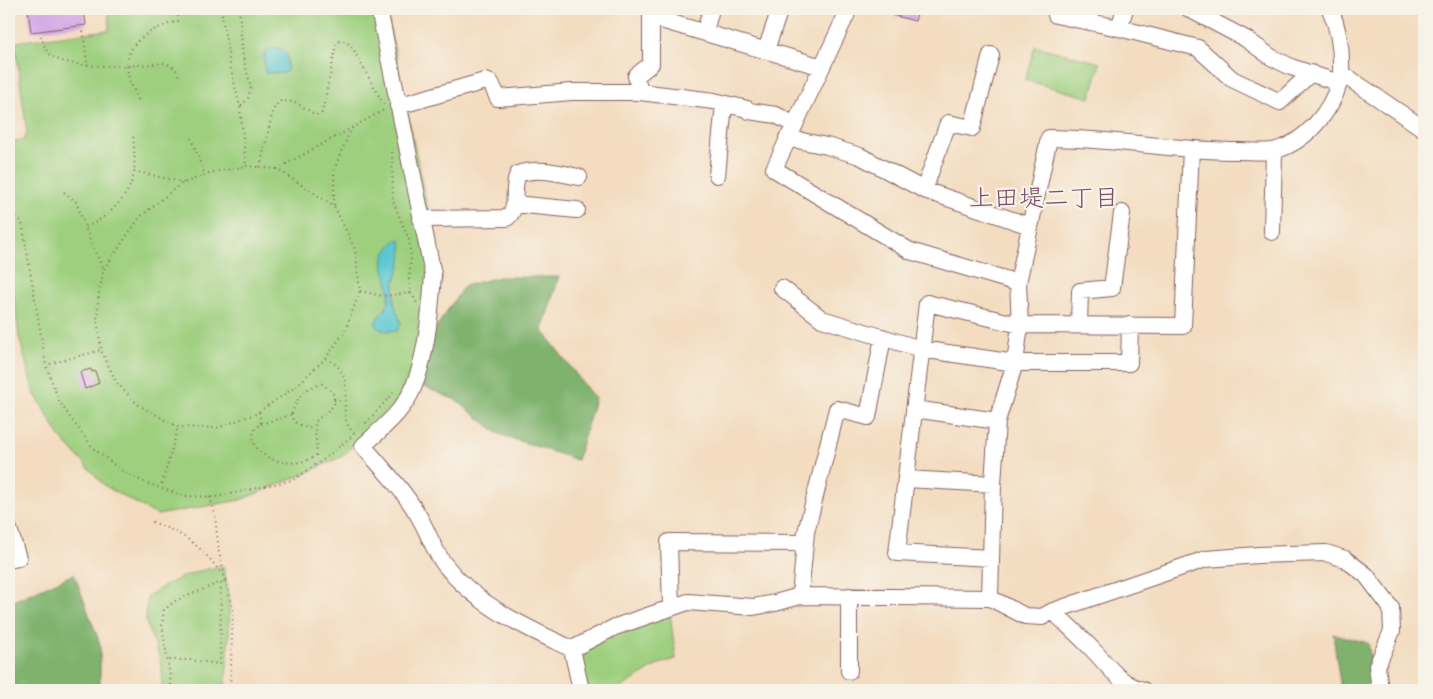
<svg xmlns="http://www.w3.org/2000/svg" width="1433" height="699" viewBox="0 0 1433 699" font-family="Caveat,'Klee One',sans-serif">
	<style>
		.green { fill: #9dcf7e; stroke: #747754 }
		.forest { fill: #7eb26d; stroke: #64684c }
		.water { fill: #5bc8d2; stroke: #52747e }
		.building { fill: #d1a4e5 }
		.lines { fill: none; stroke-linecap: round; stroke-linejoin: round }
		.minor-casing { stroke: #85615f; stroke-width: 18 }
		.path { stroke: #85615f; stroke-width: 2; stroke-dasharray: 1 4; stroke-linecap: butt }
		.minor { stroke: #fff; stroke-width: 16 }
		.labels { text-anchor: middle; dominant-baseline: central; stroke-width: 4.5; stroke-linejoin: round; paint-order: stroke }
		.neighbourhood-label { font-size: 25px; fill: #794e6c; stroke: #f7f3e8 }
	</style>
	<rect width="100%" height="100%" fill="#f7f3e8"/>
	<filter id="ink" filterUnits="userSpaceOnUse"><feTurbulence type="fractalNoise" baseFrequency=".02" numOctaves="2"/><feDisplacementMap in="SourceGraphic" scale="10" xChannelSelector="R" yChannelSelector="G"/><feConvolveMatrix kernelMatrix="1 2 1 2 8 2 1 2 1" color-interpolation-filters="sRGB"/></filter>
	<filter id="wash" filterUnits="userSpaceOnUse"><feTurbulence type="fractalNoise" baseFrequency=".0096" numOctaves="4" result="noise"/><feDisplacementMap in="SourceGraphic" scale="20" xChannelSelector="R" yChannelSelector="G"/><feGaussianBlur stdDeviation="1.12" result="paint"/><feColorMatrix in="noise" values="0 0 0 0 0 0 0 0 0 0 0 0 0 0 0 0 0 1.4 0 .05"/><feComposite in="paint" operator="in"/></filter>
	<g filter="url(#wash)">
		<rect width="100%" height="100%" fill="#f3dcbf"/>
		<path class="green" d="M109 9H386L442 279 418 355 401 396 343 456 302 475 240 500 157 515 105 486 60 437 33 391 19 336 9 258V142L24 140 27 133 15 42 109 30Z
			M1035 46 1100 63 1090 98 1025 80Z
			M223 566C234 606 228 650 225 690H161C166 663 155 648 147 625 144 617 147 605 147 597 175 578 190 572 223 566Z
			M670 614 676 659 659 664 617 690H587L579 657 584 649Z"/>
		<path class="forest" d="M499 277H559L542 330 595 399 577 460 499 434 456 400 412 382 429 338 464 286Z
			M74 574 100 644V690H9V603Z
			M1333 634 1368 643 1376 690H1341Z"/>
		<path class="water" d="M274 48H280L287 54V71L283 73H265L264 54 267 50Z
			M398 239 401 240 402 250 401 263 394 284V303L401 324 397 331C391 331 377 332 376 324 375 317 386 311 388 304 395 277 368 263 398 239Z"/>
		<g id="blocks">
			<path class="building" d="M28 9H84L86 25 31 32Z
				M881 9H912L918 10 915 21 881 12Z
				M91 369 92 372 95 371 99 383 85 389 80 372Z"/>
		</g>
	</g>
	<g filter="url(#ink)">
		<use href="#blocks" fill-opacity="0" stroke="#85615f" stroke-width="1"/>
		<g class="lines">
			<defs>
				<path id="minor" d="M379 9 433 274C431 307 427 357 413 388 404 411 381 429 363 446 382 468 403 489 418 515 428 531 433 550 445 565 478 607 526 627 572 649
					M849 9 774 169 910 251 1018 283
					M1330 9C1339 29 1342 50 1341 73L1424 129
					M1056 15 1119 28 1198 48 1232 79 1280 102 1311 73
					M1119 28 1125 9
					M705 32 711 9
					M766 50 780 9
					M640 92 636 76 651 64V17L822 67
					M398 106 485 81 491 83 498 98 572 92H640L714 101 747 109 749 111 776 115 795 125
					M787 138 827 146 860 156 924 190 1030 226
					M717 175 724 104
					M924 190 948 123 972 128 991 55
					M514 204 577 210
					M421 219 507 218C520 207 511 187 518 174 538 167 559 173 579 177
					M1272 232 1274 151
					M782 288 822 319 921 349 1015 363H1129L1130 325
					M1079 325 1080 291 1112 288 1122 213
					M914 409 997 421
					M906 479 993 484
					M9 529 18 558 9 560
					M991 558 897 553 927 303 1020 325 1183 326 1191 149
					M800 596 806 532 837 409 868 417 883 337
					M849 596V671
					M990 598 993 484 997 421 1015 363 1020 325 1018 283 1049 138C1112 138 1175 151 1239 151 1251 151 1266 153 1277 150 1306 141 1331 112 1339 83L1291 67 1271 57 1246 39 1189 9
					M671 608 669 542 805 543
					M1053 611C1066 624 1080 636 1092 649 1109 666 1119 684 1143 690
					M572 649 615 627 688 602 753 607 775 603 800 596 990 598 1025 616 1042 617 1053 611 1206 559 1258 555 1326 553 1345 559 1366 575 1391 608 1392 631 1377 666 1380 690
					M572 649 581 690"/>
			</defs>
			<use href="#minor" class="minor-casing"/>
			<path class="path" d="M156 9 159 11H175L178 16V21C155 28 128 38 127 66L166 63 175 68 180 78
				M221 9 230 65 240 107 246 166
				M239 9 243 57 251 87 248 98 240 107
				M83 31 87 63
				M41 36C43 41 44 47 47 51 59 69 107 65 127 66L129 80 139 101
				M191 138 205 175
				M246 166 277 169 334 206 355 249 360 291 345 331 326 358 294 388 255 414 217 428 178 427 137 404 116 382 101 350 97 318 99 292 104 269 140 217 179 185 209 173Z
				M260 167 273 110 280 101 295 102 316 115 322 113 337 42C345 39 348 43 353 49L384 105
				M277 169 386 109
				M134 171 185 183
				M64 192 76 202 92 246 104 269
				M334 205V171L340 154 353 126
				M9 210 22 222 46 365 59 401 71 419 93 448 122 471 146 483 184 496 216 497 293 480 323 460 352 436
				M86 227C105 219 128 199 133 177 136 163 134 148 133 134
				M360 291 383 296 411 293 409 279 411 257 409 240 393 201 392 148
				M411 293 417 303
				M326 358C330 361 336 364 339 368 356 390 333 415 355 434
				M50 364 101 350
				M334 400H346
				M259 412 261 424 255 428C243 460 297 472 316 455 318 445 314 434 315 422L334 405V395L329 389 322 384C300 389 299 396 291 415
				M366 423 395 391
				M261 424 291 415C294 425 304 427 314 429
				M162 484 178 427
				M210 497 215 515 219 553 233 610 230 690
				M152 522C190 536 203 548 227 581L221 582 220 664 190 660H168
				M172 690 162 624 164 610 175 601 221 582"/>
			<use href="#minor" class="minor"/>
		</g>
	</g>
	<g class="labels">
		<g class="neighbourhood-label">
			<text x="1044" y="198">上田堤二丁目</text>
		</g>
	</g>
	<rect width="1433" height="699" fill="none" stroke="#f7f3e8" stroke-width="30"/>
</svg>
